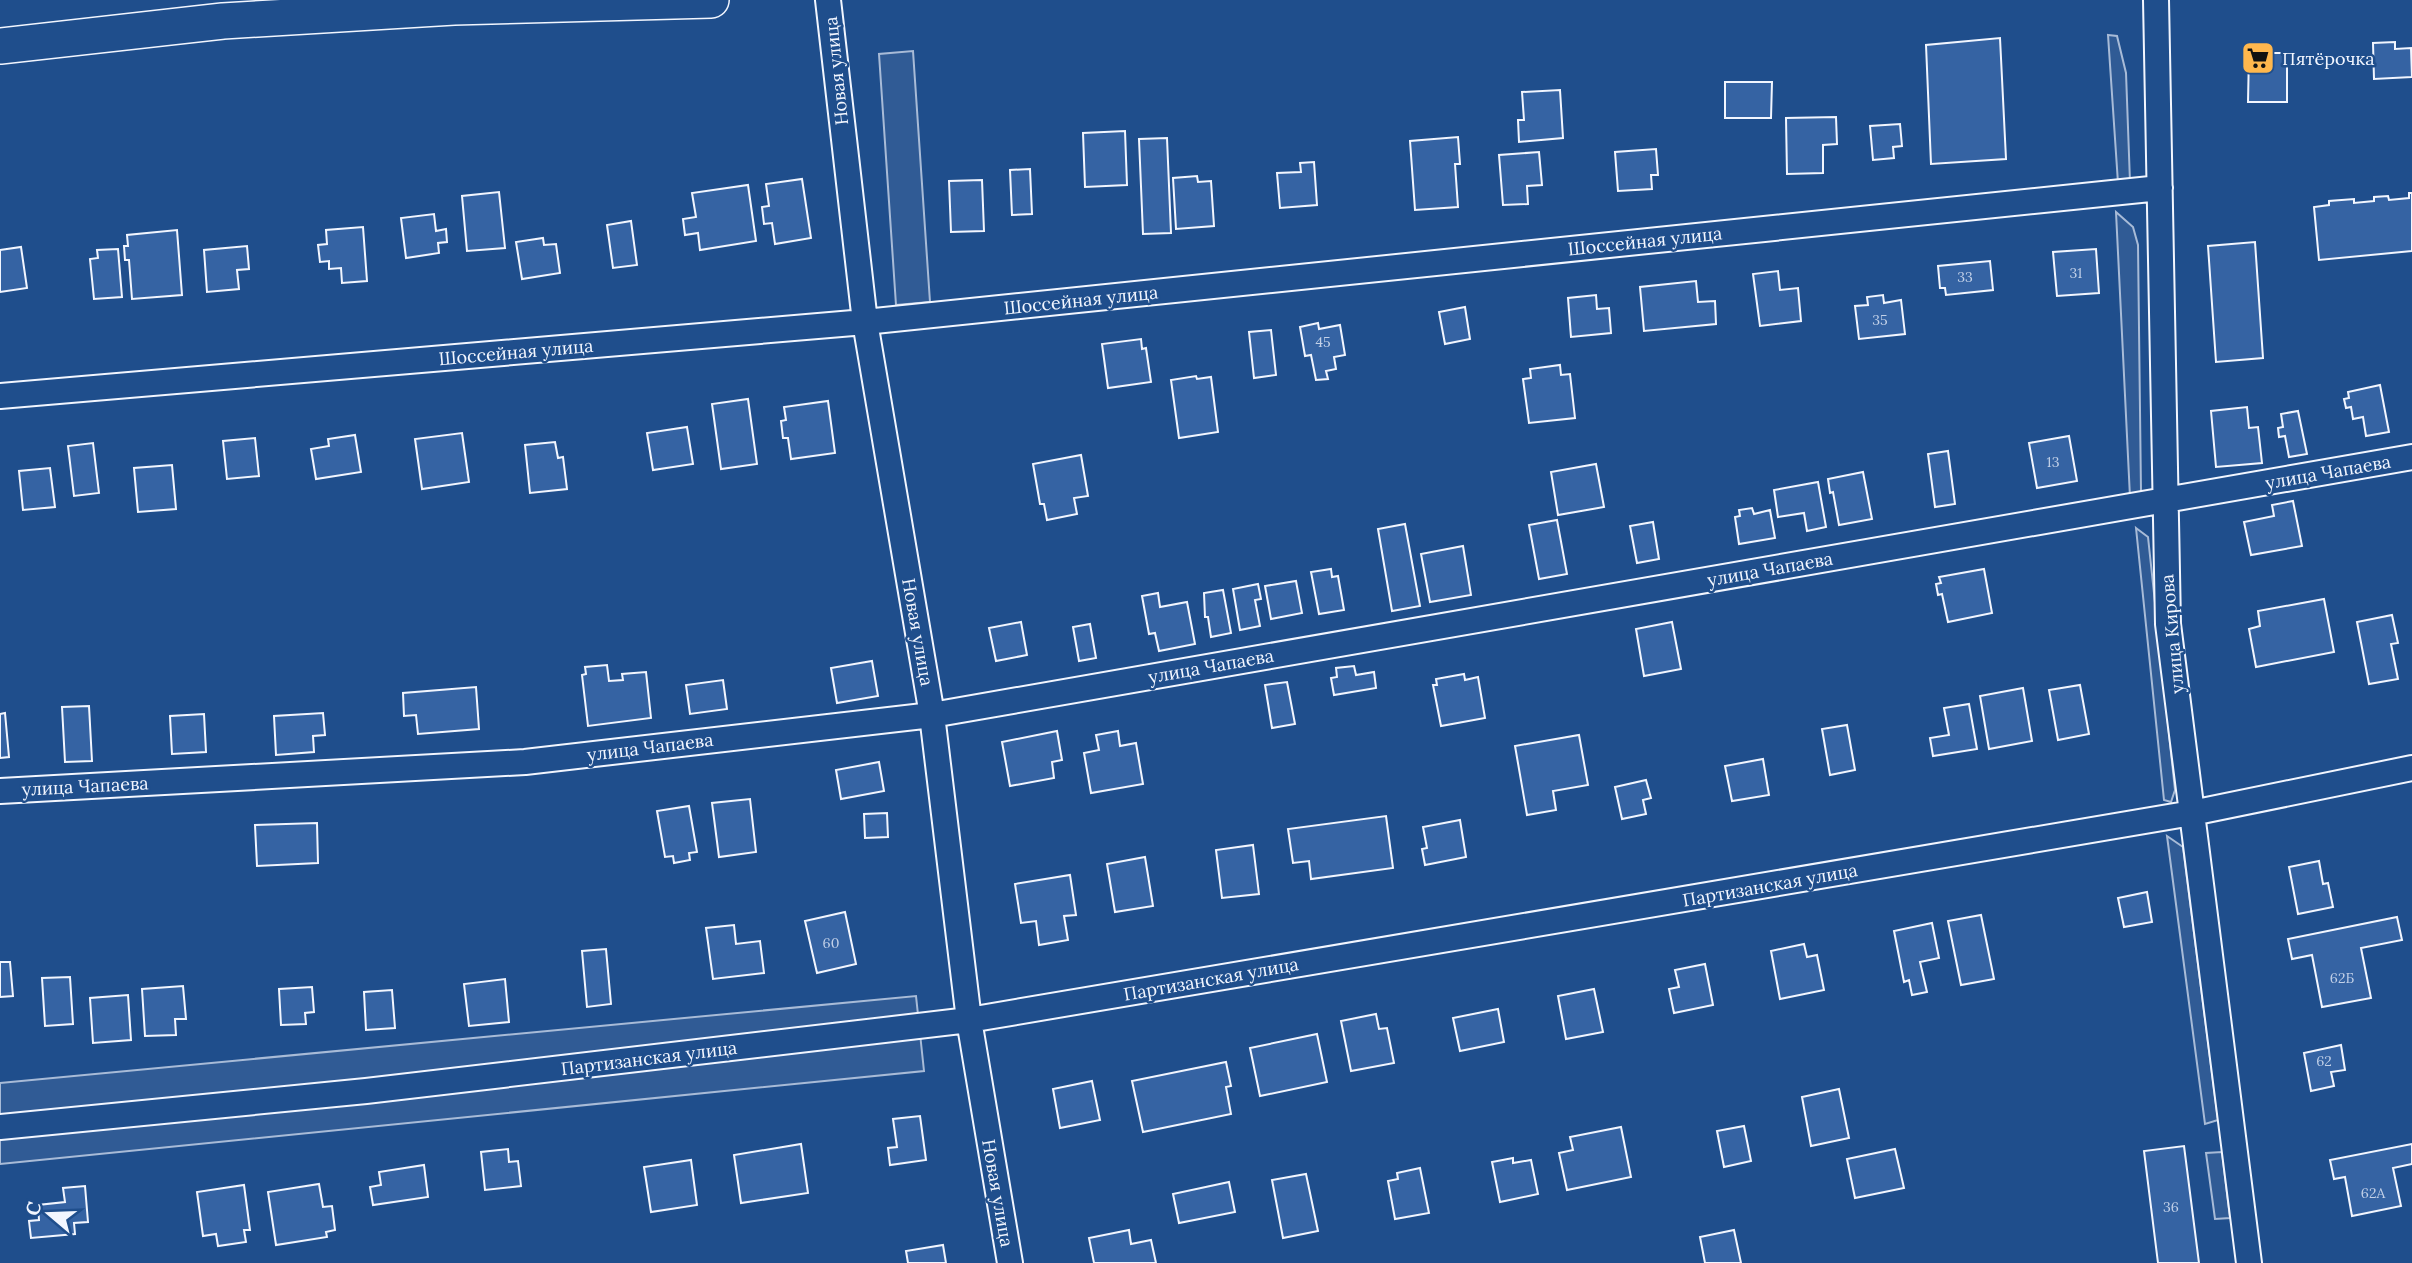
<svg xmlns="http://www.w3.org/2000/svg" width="2412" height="1263" viewBox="0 0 2412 1263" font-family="Lora,serif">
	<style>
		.built { fill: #305b95; stroke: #a8bbd7; stroke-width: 2 }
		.building { fill: #3563a3; stroke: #f2f6ff; stroke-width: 2 }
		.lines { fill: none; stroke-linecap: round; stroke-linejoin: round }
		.street-casing { stroke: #f2f6ff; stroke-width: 28 }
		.secondary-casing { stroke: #f2f6ff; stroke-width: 38 }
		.street { stroke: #1f4e8c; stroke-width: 24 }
		.secondary { stroke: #1f4e8c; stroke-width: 35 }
		.labels { text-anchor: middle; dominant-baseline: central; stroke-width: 5; stroke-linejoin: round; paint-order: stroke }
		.number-label { font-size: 14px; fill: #c3d1e8 }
		.poi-label { font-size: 18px; fill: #f2f6ff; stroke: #1f4e8c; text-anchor: start }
		.street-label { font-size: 18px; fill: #f2f6ff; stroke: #1f4e8c }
	</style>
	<rect width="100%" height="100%" fill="#1f4e8c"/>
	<path class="built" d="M2108 35 2117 36 2126 73 2130 182 2118 183Z
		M913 51 930 302 896 305 879 54Z
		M2116 212 2133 227 2138 245 2141 492 2130 497Z
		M2136 528 2148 537 2175 790 2171 802 2164 800Z
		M2167 836 2183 847 2218 1120 2205 1124Z
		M916 996 924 1071 0 1164V1083Z
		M2222 1152 2230 1218 2215 1219 2206 1153Z"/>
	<path class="building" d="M2000 38 2006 159 1931 164 1926 45Z
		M2395 42V49L2411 48 2412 77 2374 79 2373 43Z
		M2249 53H2287V102H2248Z
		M1725 82H1772L1771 118H1725Z
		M1560 90 1563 138 1519 142 1518 120H1524L1522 92Z
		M1836 117 1837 144 1823 145V173L1787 174 1786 118Z
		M1900 124 1902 146 1893 147 1894 158 1873 160 1870 126Z
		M1125 131 1127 185 1085 187 1083 133Z
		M1458 137 1460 164H1455L1458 207 1415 210 1410 141Z
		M1167 138 1171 233 1143 234 1139 139Z
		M1656 149 1658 175H1651L1652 189 1618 191 1615 152Z
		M1539 152 1542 185 1527 186 1528 204 1503 205 1499 155Z
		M1314 162 1317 205 1280 208 1277 173 1301 172 1300 163Z
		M1030 169 1032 214 1012 215 1010 170Z
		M1197 176 1198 182 1211 181 1214 226 1176 229 1173 178Z
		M802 179 811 238 775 244 772 223 764 224 762 207 769 206 766 184Z
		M982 180 984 231 951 232 949 181Z
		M748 185 756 241 700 250 698 233 685 235 683 219 696 217 692 193Z
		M499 192 505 248 467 251 462 196Z
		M2409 193H2412V251L2319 260 2314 207 2329 205V201L2354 199V203L2374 201V197L2388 196 2389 200 2409 198Z
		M434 214 436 231 446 229 447 242 438 243 439 253 406 258 401 218Z
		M631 221 637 265 613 268 607 225Z
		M363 227 367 281 342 283 341 268 329 269V261L320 262 318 245 327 244 326 230Z
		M177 230 182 295 132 299 129 260H125L124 246H128L127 235Z
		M543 238 544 245 556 244 560 273 522 279 516 242Z
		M2255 242 2263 358 2216 362 2208 246Z
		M247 246 249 269 237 270 239 289 207 292 204 250Z
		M21 247 27 288 0 292V250Z
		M118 249 122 297 94 299 90 259 98 258 97 250Z
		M2096 249 2099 293 2057 296 2053 252Z
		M1990 261 1993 290 1946 295 1945 288H1940L1938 266Z
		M1778 271 1780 290 1798 288 1801 321 1760 326 1753 274Z
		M1696 281 1698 302 1715 301 1716 324 1644 331 1640 287Z
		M1596 295 1597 309 1609 308 1611 333 1571 337 1568 298Z
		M1883 295 1884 303 1901 300 1905 334 1859 339 1855 306 1868 305 1867 297Z
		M1465 307 1470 339 1445 344 1439 312Z
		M1318 323 1319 329 1340 325 1345 355 1334 357 1336 369 1326 371 1328 379 1316 380 1311 355 1305 356 1300 327Z
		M1271 330 1276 375 1254 378 1249 332Z
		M1141 339 1142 349 1146 348 1151 382 1108 388 1102 344Z
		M1560 365 1561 375 1570 374 1575 418 1529 423 1523 379 1531 378 1530 369Z
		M1196 376 1197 379 1211 377 1218 432 1179 438 1171 380Z
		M2380 385 2389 432 2366 436 2363 417 2353 419 2351 407 2346 408 2344 399 2349 398 2348 392Z
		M748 399 757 464 721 469 712 404Z
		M828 401 835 453 791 459 788 438H783L781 421 786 420 784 407Z
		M2247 407 2249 428 2258 427 2262 463 2216 467 2211 411Z
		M2298 411 2307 454 2289 457 2285 436 2279 437 2278 428 2283 427 2281 414Z
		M687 427 693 464 653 470 647 433Z
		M462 433 469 482 422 489 415 439Z
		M355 435 361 472 316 479 311 449 329 446 328 439Z
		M2069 436 2077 481 2037 488 2029 443Z
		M255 438 259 476 227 479 223 441Z
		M555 442 558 458 563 457 567 489 530 493 525 445Z
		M93 443 99 493 74 496 68 446Z
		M1948 451 1955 504 1935 507 1928 454Z
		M1081 455 1088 496 1074 498 1077 514 1047 520 1044 504H1040L1033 464Z
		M1596 464 1604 507 1558 515 1551 472Z
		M172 465 176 509 138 512 134 468Z
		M50 468 55 507 23 510 19 471Z
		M1863 472 1872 519 1839 525 1833 492 1830 493 1828 479Z
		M1818 482 1826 527 1807 531 1804 513 1778 517 1774 490Z
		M2293 501 2302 546 2251 555 2244 522 2274 516 2272 505Z
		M1752 508 1754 514 1770 510 1775 538 1739 544 1735 517 1740 516 1739 510Z
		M1557 520 1567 574 1539 579 1529 525Z
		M1653 522 1659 559 1637 563 1630 526Z
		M1405 524 1420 606 1392 611 1378 529Z
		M1463 546 1471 595 1430 602 1421 554Z
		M1331 569 1332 577 1338 576 1344 610 1319 614 1311 572Z
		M1984 569 1992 613 1948 622 1942 594 1938 595 1936 584 1941 583 1939 577Z
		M1296 581 1302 613 1271 619 1265 586Z
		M1258 584 1261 599 1255 600 1260 626 1240 630 1233 589Z
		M1223 590 1231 633 1211 637 1208 617H1205L1204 593Z
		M1158 593 1160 607 1187 602 1195 644 1159 651 1155 633 1149 634 1142 596Z
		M2324 599 2334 652 2256 667 2249 629 2260 626 2258 611Z
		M2392 615 2398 643 2391 644 2398 679 2369 684 2357 622Z
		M1021 622 1027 655 996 661 989 628Z
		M1672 622 1681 669 1644 676 1636 629Z
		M1090 624 1096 658 1079 661 1073 627Z
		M872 661 878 696 837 703 831 668Z
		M607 665 609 681 623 680 622 674 646 672 651 718 588 726 582 675 586 674 585 667Z
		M1354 666 1356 675 1374 672 1376 688 1334 695 1331 678 1337 677 1336 668Z
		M1464 674 1465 680 1478 677 1485 718 1441 726 1433 685H1437L1436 679Z
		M723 680 727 709 690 714 686 685Z
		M1287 682 1295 724 1272 728 1265 685Z
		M2080 685 2089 734 2058 740 2049 690Z
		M476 687 479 729 418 734 416 715 404 716 403 693Z
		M2023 688 2032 741 1989 749 1980 696Z
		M1969 704 1977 749 1933 756 1930 738 1949 735 1944 708Z
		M89 706 92 761 65 762 62 707Z
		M5 713 9 757 0 758V714Z
		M323 713 325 735 313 736 314 752 276 755 274 716Z
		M204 714 206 752 172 754 170 716Z
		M1847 725 1855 770 1830 775 1822 729Z
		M1057 731 1062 760 1052 762 1054 778 1010 786 1002 742Z
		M1118 731 1120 746 1136 743 1143 784 1091 793 1084 753 1099 750 1096 735Z
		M1579 735 1588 785 1553 791 1556 810 1527 815 1515 746Z
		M1763 759 1769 795 1732 801 1725 766Z
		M879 762 884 791 841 799 836 770Z
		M1646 780 1651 798 1643 800 1646 814 1622 819 1615 787Z
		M750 799 756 852 719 857 712 803Z
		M689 806 697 852 689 853 690 860 674 863 673 856 665 857 657 811Z
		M887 813 888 837 865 838 864 814Z
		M1386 816 1393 868 1311 879 1309 861 1293 863 1288 829Z
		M1460 820 1466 857 1425 865 1422 849 1427 848 1423 827Z
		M317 823 318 863 257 866 255 825Z
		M1253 845 1259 894 1222 898 1216 850Z
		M1145 857 1153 906 1115 912 1107 864Z
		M2319 861 2323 884 2328 883 2333 907 2298 914 2289 867Z
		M1070 875 1076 915 1064 916 1068 940 1039 945 1036 921 1021 923 1015 884Z
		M2147 892 2152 922 2124 927 2118 898Z
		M845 912 856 964 817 973 805 921Z
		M1981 915 1994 979 1961 985 1948 921Z
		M2397 917 2402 940 2361 948 2371 998 2322 1007 2312 955 2292 959 2288 939Z
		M1932 923 1939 958 1920 962 1927 992 1912 995 1909 980 1904 982 1894 931Z
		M734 925 736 944 760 941 764 973 713 979 706 928Z
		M1804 944 1807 957 1817 955 1824 990 1780 999 1771 951Z
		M606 949 611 1004 587 1007 582 951Z
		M0 962H10L13 996 0 997Z
		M1705 964 1713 1005 1674 1013 1669 989 1679 987 1675 970Z
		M70 977 73 1024 45 1026 42 978Z
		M505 979 509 1022 469 1026 464 984Z
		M183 986 186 1019H175L176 1035 145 1036 142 989Z
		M312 987 314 1012 305 1013 306 1024 281 1025 279 989Z
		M1594 989 1603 1032 1566 1039 1558 996Z
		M392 990 395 1028 366 1030 364 992Z
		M128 995 131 1040 93 1043 90 998Z
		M1498 1009 1504 1042 1460 1051 1453 1018Z
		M1376 1014 1379 1029 1387 1028 1394 1063 1351 1071 1341 1021Z
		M1317 1034 1327 1082 1260 1096 1250 1048Z
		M2341 1045 2345 1070 2331 1072 2334 1086 2311 1091 2304 1053Z
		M1226 1062 1231 1086 1226 1087 1231 1114 1143 1132 1132 1081Z
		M1092 1081 1100 1120 1060 1128 1053 1089Z
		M1839 1089 1849 1138 1811 1146 1802 1097Z
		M920 1116 926 1160 890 1165 888 1148 897 1147 893 1119Z
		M1744 1126 1751 1161 1724 1167 1717 1131Z
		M1621 1127 1631 1177 1567 1190 1559 1153 1573 1150 1570 1137Z
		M801 1144 808 1193 741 1203 734 1155Z
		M2412 1144V1164L2393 1168 2401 1206 2352 1216 2345 1177 2334 1179 2330 1160Z
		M2184 1146 2199 1263H2158L2144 1151Z
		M508 1149 509 1162 518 1161 521 1186 485 1190 481 1152Z
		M1895 1149 1904 1188 1855 1198 1847 1159Z
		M1513 1158V1163L1531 1160 1538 1194 1500 1202 1492 1162Z
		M691 1160 697 1205 651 1212 644 1167Z
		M424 1165 428 1197 373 1205 370 1187 381 1185 379 1172Z
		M1420 1168 1429 1213 1395 1219 1388 1181 1398 1179 1397 1173Z
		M1306 1174 1318 1231 1283 1238 1272 1180Z
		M1229 1182 1235 1212 1179 1223 1173 1194Z
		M319 1184 323 1207 332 1206 335 1230 326 1232 327 1237 276 1245 268 1192Z
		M244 1185 250 1230H244L246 1242 218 1246 216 1234 203 1236 197 1192Z
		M85 1186 88 1222 74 1223 75 1234 31 1238 29 1221 39 1220 38 1205 65 1202 63 1188Z
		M1129 1230 1131 1244 1151 1240 1156 1263H1094L1089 1238Z
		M1734 1230 1741 1263H1705L1700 1237Z
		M943 1245 946 1263H908L906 1251Z"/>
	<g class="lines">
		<defs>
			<path id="street" d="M828 0 865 322 932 715 969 1020 1010 1263
				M2156 0 2168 624 2249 1263
				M0 396 865 322 2160 188
				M0 791 525 762 932 715 2412 457
				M0 1127 366 1091 969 1020 2192 813 2412 768"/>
			<path id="secondary" d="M0 46 223 21 454 7 711 0"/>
		</defs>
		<use href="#street" class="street-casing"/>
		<use href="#secondary" class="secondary-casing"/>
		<use href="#street" class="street"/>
		<use href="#secondary" class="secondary"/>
	</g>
	<defs>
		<symbol id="supermarket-square" viewBox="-11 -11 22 22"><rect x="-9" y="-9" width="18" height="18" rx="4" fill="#ffb74d" stroke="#1f4e8c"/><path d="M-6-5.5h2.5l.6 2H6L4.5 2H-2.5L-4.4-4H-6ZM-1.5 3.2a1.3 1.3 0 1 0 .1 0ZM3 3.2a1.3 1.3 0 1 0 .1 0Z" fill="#111"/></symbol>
	</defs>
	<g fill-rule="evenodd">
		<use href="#supermarket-square" x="2239" y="39" width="38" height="38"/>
	</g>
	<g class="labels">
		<g class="number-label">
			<text x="2076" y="273">31</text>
			<text x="1965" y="277">33</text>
			<text x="1880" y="320">35</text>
			<text x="1323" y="342">45</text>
			<text x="2053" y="462">13</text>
			<text x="831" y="943">60</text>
			<text x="2342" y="978">62Б</text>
			<text x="2324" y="1061">62</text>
			<text x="2373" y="1193">62А</text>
			<text x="2171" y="1207">36</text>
		</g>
		<g class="poi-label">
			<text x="2282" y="58">Пятёрочка</text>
		</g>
		<g class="street-label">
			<text transform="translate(836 71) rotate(-96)">Новая улица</text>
			<text transform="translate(1645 241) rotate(-6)">Шоссейная улица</text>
			<text transform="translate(1081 300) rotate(-6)">Шоссейная улица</text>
			<text transform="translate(516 352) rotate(-5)">Шоссейная улица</text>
			<text transform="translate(2328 472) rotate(-10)">улица Чапаева</text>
			<text transform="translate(1770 569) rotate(-10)">улица Чапаева</text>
			<text transform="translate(918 632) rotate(80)">Новая улица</text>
			<text transform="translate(2172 634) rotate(-95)">улица Кирова</text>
			<text transform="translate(1211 666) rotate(-10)">улица Чапаева</text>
			<text transform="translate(650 747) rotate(-7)">улица Чапаева</text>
			<text transform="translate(85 786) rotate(-3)">улица Чапаева</text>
			<text transform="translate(1770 885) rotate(-10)">Партизанская улица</text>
			<text transform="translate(1211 979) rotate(-10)">Партизанская улица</text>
			<text transform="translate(649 1058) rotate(-7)">Партизанская улица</text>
			<text transform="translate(998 1193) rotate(80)">Новая улица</text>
		</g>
	</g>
	<g transform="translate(49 1214) rotate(289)" stroke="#1f4e8c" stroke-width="5" paint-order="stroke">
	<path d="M0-5L12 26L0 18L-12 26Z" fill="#f2f6ff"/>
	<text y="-10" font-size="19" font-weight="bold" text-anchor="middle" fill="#f2f6ff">С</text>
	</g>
</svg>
